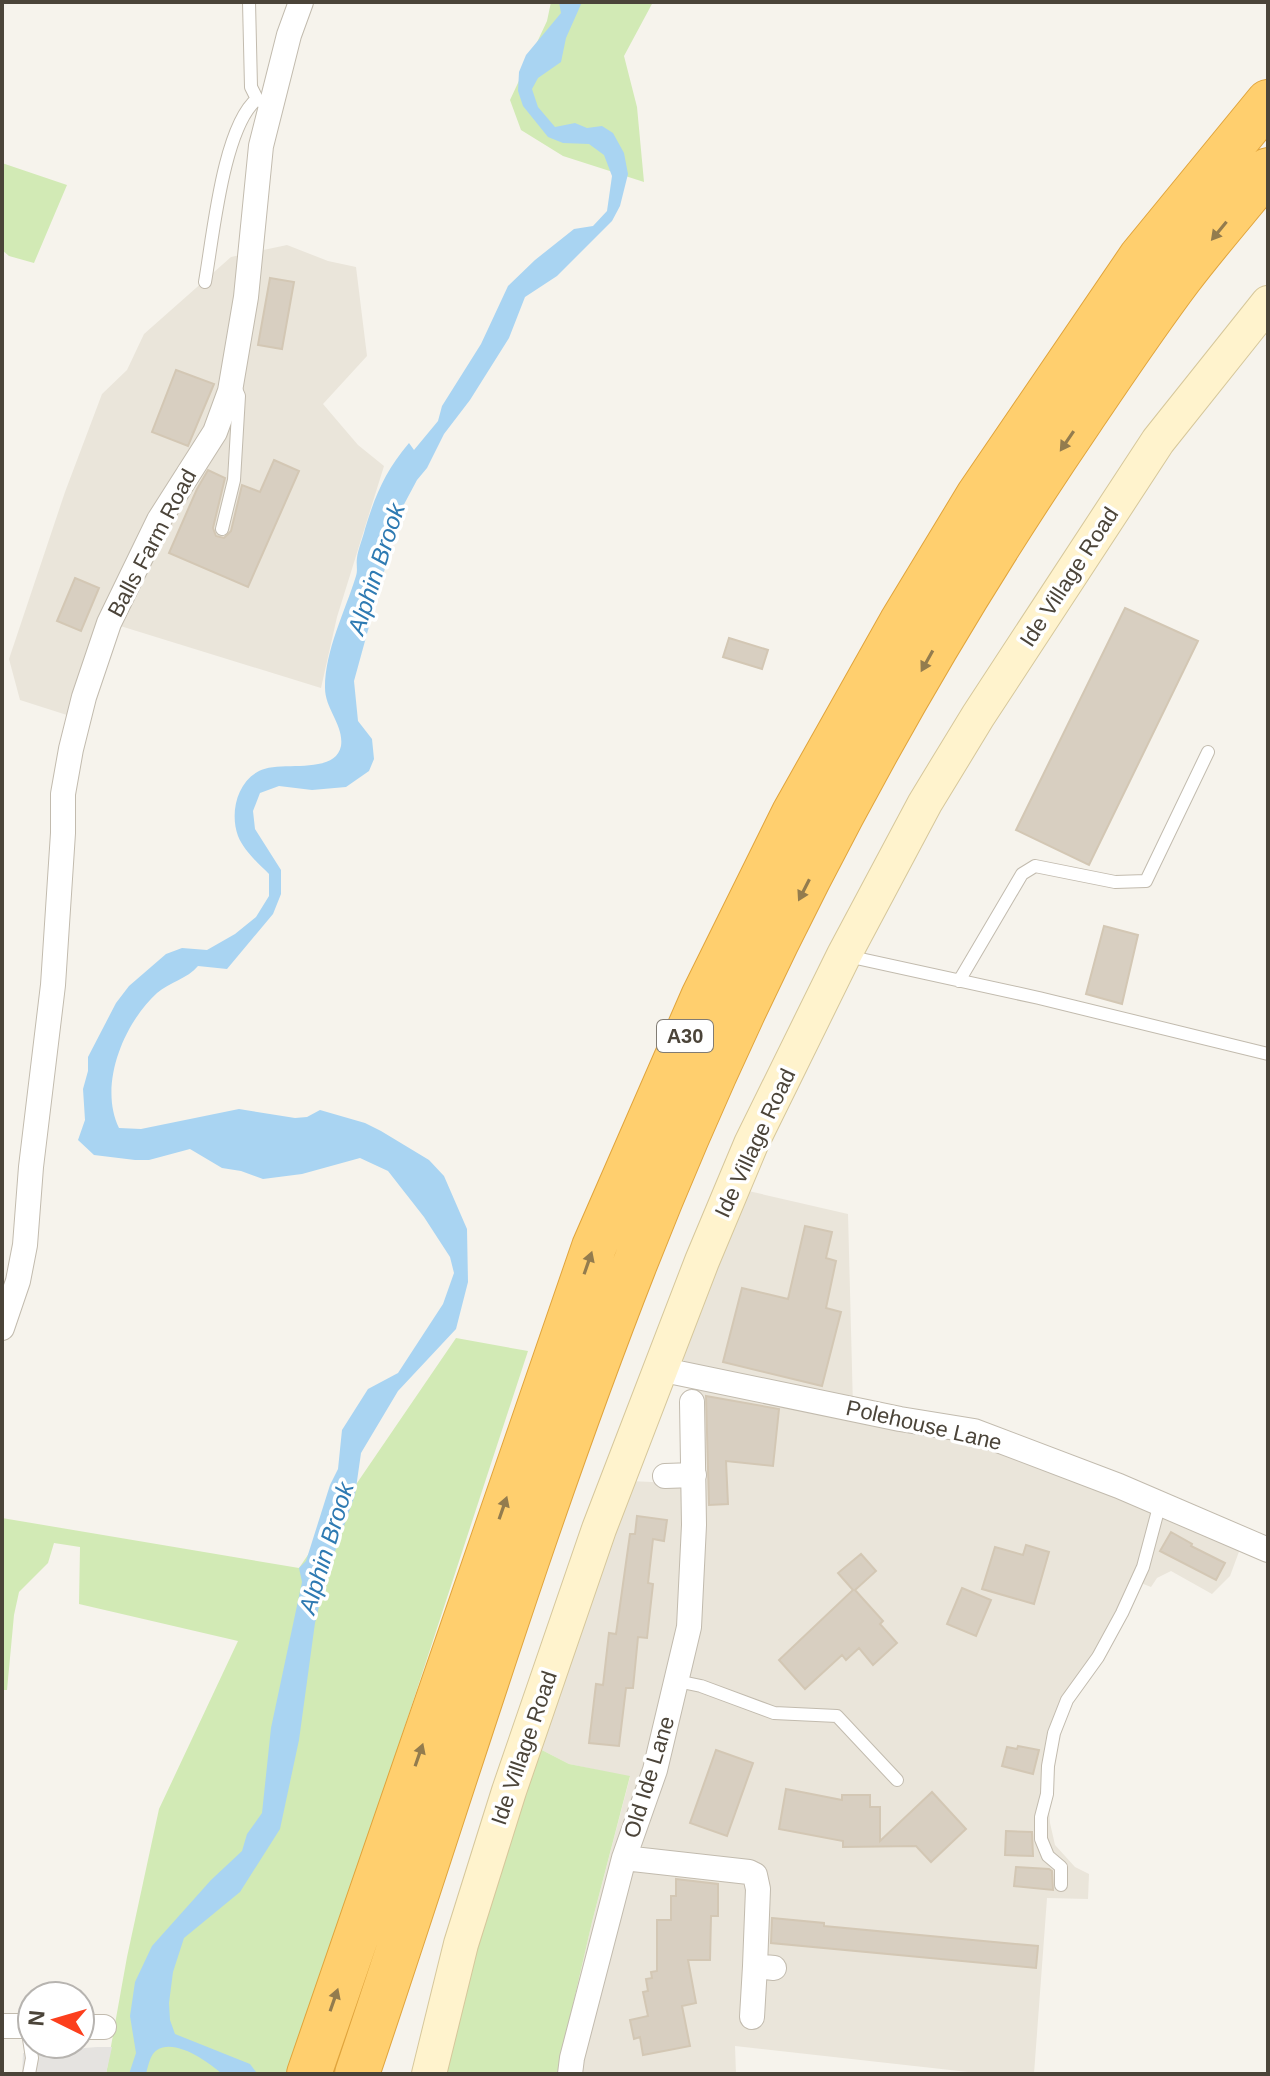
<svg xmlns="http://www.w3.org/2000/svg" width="1270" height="2076" viewBox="0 0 1270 2076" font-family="Helvetica,sans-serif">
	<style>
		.residential { fill: #eae5da }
		.green { fill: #d2eab5 }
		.parking { fill: #e5e3e0 }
		.water { fill: #a9d4f2 }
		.building { fill: #d8cfc1; stroke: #d3c7b4; stroke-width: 2 }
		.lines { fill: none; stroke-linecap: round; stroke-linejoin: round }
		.lane-casing { stroke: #c2bbae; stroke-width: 14 }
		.street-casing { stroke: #c2bbae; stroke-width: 26 }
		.secondary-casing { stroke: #d6c79b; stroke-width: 36 }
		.highway-casing { stroke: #e0a43c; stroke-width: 46 }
		.lane { stroke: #fff; stroke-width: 12 }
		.street { stroke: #fff; stroke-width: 24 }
		.secondary { stroke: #fff3cd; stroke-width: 34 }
		.highway { stroke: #ffcf6e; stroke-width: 44 }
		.oneway { fill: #937c4e }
		.labels { text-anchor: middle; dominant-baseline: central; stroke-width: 7; stroke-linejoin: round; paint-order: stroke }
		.shield { fill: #fff; stroke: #817c74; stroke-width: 2 }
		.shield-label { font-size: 20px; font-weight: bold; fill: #4b4439 }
		.street-label { font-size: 22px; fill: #4b4439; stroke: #fff }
		.water-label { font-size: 24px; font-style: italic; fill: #2e7ab2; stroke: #fff }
	</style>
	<rect width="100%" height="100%" fill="#f6f3ec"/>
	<path class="residential" d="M287 245 328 261 356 267 367 356 323 404 358 445 384 466 337 617 321 688 101 620 70 716 20 700 9 659 65 492 102 394 127 370 144 334 231 257Z
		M744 1190 848 1214 853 1407 923 1420 1244 1538 1230 1576 1212 1594 1171 1571 1157 1578 1151 1587 1136 1581 1058 1721 1049 1807 1050 1823 1055 1845 1075 1867 1089 1874 1088 1899 1047 1898 1034 2074H986L735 2046 736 2074H557L592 1922 630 1777 569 1764 534 1746 630 1481 695 1484V1383L677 1347Z"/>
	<path class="green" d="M551 2H653L624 56 637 107 644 182 563 156 521 130 510 100 547 21Z
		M2 163 67 185 34 263 9 256 2 250Z
		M456 1338 528 1351 317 1994 289 2074H106L127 1957 159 1809 238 1641 79 1604 80 1547 54 1543 48 1563 19 1592 14 1615 7 1690H2V1518L299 1568Z
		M534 1746 569 1764 630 1776 592 1922 557 2074H445L470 1950Z"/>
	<path class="parking" d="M97 2047H112L106 2074H22L23 2053Z"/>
	<path class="water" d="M559 2H582L566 38 561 62 538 78 532 89 538 107 555 127 575 123 587 128 602 126 613 133 624 153 628 174 620 206 612 221 557 276 525 297 509 338 470 400 444 434 427 468 417 480 401 510 354 681 358 721 372 739 374 759 369 771 346 787 312 790 279 786 260 793 253 811 255 829 281 870V894L273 914 227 969 198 966C187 979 170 982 157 993 124 1023 98 1085 119 1128L141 1129 239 1109 295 1118 307 1117 320 1110 365 1123 381 1131 429 1160 444 1176 467 1229 468 1282 456 1329 398 1391 361 1453 355 1495 327 1574 315 1623 299 1740 280 1829 240 1892 184 1938 173 1972 169 2003 170 2020 175 2034 250 2064 256 2072 263 2074H222C209 2062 175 2038 157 2050 150 2054 148 2067 146 2074H129L136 2053 130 2016 135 1982 152 1946 211 1880 242 1851 247 1834 262 1813 271 1728 302 1582 299 1568 306 1561 330 1485 338 1469 342 1430 368 1389 398 1373 443 1304 454 1273 450 1257 424 1217 388 1171 360 1158 302 1174 263 1179 241 1171 222 1168 190 1149 149 1160H135L94 1155 78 1140 85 1120 83 1089 88 1071V1057L116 1003 129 986 166 954 182 948 207 950 235 934 256 917 269 896V874C258 863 244 851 238 836 230 814 236 783 259 771 279 760 335 776 341 746 344 725 325 709 325 688 325 650 345 612 356 576 358 570 356 565 357 558 358 549 363 538 365 529 376 493 385 472 409 443L414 450 438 421 442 406 481 344 508 286 535 260 574 229 593 226 607 211 612 176 604 155 589 144 563 143 548 137 523 106 518 91 519 72 526 55 561 13Z"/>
	<path class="building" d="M270 278 294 282 282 349 258 345Z
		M176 370 214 384 188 446 152 432Z
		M274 460 299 471 248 587 169 553 197 489 208 470 225 478 213 528 216 536 224 538 231 531 242 485 260 492Z
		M75 578 99 588 81 631 57 621Z
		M1125 608 1198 641 1089 865 1016 830Z
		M729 638 768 650 762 669 723 657Z
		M1104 926 1138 935 1122 1004 1086 994Z
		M805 1226 832 1232 826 1258 836 1261 826 1308 841 1312 822 1386 723 1362 742 1288 788 1299Z
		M706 1396 779 1409 773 1466 726 1461 728 1504 709 1505Z
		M637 1516 667 1520 664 1541 653 1539 648 1583 653 1584 647 1638 638 1637 633 1688H626L619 1746 589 1743 596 1684 603 1685 609 1633 616 1634 630 1534H635Z
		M1171 1532 1192 1544 1191 1546 1225 1563 1216 1580 1160 1551Z
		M1026 1545 1049 1552 1034 1604 982 1589 995 1547 1023 1555Z
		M861 1554 876 1571 855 1590 883 1621 880 1624 897 1643 873 1665 859 1648 846 1660 842 1655 805 1689 779 1660 853 1590 838 1573Z
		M962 1588 991 1600 976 1636 947 1624Z
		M1018 1746 1039 1750 1033 1774 1002 1766 1007 1747 1017 1749Z
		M716 1750 753 1763 727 1836 690 1823Z
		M786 1789 842 1800V1795H870V1807H880V1841L932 1792 966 1829 931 1862 916 1846 843 1847V1841L779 1829Z
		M1006 1831 1032 1832 1033 1856 1005 1855Z
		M1016 1867 1049 1869 1052 1871 1053 1890 1014 1886Z
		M676 1879 718 1884V1916H711L710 1960H688L696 2003 682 2006 690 2046 643 2055 640 2037 634 2039 630 2020 648 2016 643 1992 648 1991 646 1979 652 1978 651 1972 657 1971V1920H671V1896H676Z
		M772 1918 824 1923V1926L1038 1946 1036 1968 771 1943Z"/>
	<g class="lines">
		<defs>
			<path id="lane" d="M249 2 251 87 257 99 264 103
				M205 282C213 237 223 127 257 99
				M222 529 234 480 239 396 235 387
				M847 956 1039 998 1268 1054
				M959 981 1022 874 1035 866 1115 882 1146 881 1208 752
				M677 1681 701 1686 774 1713 837 1716 897 1780
				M1061 1885V1867L1048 1856 1041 1839V1817L1047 1794 1048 1766 1054 1733 1067 1700 1098 1657 1122 1613 1143 1567 1160 1503
				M27 2026 32 2058 29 2074"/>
			<path id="street" d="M2 1328 18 1281 25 1245 31 1167 53 985 63 833V794L71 749 84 697 109 623 159 520 215 432 230 391 246 297 261 146 289 35 301 2
				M659 1369 900 1419 974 1431 1119 1486 1268 1550
				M665 1476 694 1475
				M624 1858 749 1872 755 1875 758 1889 755 1966 774 1968
				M752 2017 755 1966
				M2 2026H32
				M80 2027H104
				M570 2074 572 2058 624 1858 655 1770 689 1627 694 1525 692 1402"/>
			<path id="secondary" d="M429 2074 461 1944 509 1791 599 1529 702 1261 751 1144 844 955 925 803 978 716 1158 441 1268 303"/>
			<path id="highway" d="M309 2074 594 1247 703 997 794 813 901 623 978 496 1141 257 1268 102
				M357 2074C448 1805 530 1531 634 1266 751 968 902 682 1082 418 1114 371 1146 323 1180 278 1208 241 1239 206 1268 170"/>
		</defs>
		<use href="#lane" class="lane-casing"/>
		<use href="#street" class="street-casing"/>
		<use href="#secondary" class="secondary-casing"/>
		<use href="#highway" class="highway-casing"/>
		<use href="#lane" class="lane"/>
		<use href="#street" class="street"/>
		<use href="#secondary" class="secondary"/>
		<use href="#highway" class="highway"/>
	</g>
	<defs><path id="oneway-solid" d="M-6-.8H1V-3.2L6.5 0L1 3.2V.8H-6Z" transform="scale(2)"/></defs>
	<g class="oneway">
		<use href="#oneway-solid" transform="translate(1219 231) rotate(129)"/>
		<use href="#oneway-solid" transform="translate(1067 441) rotate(124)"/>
		<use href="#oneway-solid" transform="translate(927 661) rotate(119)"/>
		<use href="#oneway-solid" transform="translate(804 890) rotate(117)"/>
		<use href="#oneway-solid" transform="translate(588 1263) rotate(-71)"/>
		<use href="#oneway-solid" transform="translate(503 1508) rotate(-71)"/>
		<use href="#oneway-solid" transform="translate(419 1755) rotate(-71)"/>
		<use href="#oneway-solid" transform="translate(334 2000) rotate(-71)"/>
	</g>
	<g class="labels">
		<rect class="shield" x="657" y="1020" width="56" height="32" rx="6"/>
		<g class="shield-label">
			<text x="685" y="1036">A30</text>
		</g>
		<g class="street-label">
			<text transform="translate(152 543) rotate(-62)">Balls Farm Road</text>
			<text transform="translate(1069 577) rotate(-57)">Ide Village Road</text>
			<text transform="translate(755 1143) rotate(-65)">Ide Village Road</text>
			<text transform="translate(924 1425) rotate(13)">Polehouse Lane</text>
			<text transform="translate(524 1748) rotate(-71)">Ide Village Road</text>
			<text transform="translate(649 1777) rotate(-73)">Old Ide Lane</text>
		</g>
		<g class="water-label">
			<text transform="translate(376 569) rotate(-72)">Alphin Brook</text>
			<text transform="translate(326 1548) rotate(-73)">Alphin Brook</text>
		</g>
	</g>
	<rect width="1270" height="2076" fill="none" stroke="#4b4439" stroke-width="8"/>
	<g transform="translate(56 2020) rotate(275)"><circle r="38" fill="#ffffff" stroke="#b7b4b0" stroke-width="2"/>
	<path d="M0-6L14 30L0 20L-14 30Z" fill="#fc3f1d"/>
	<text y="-12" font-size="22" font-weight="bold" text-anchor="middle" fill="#4b4439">N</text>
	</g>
</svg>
